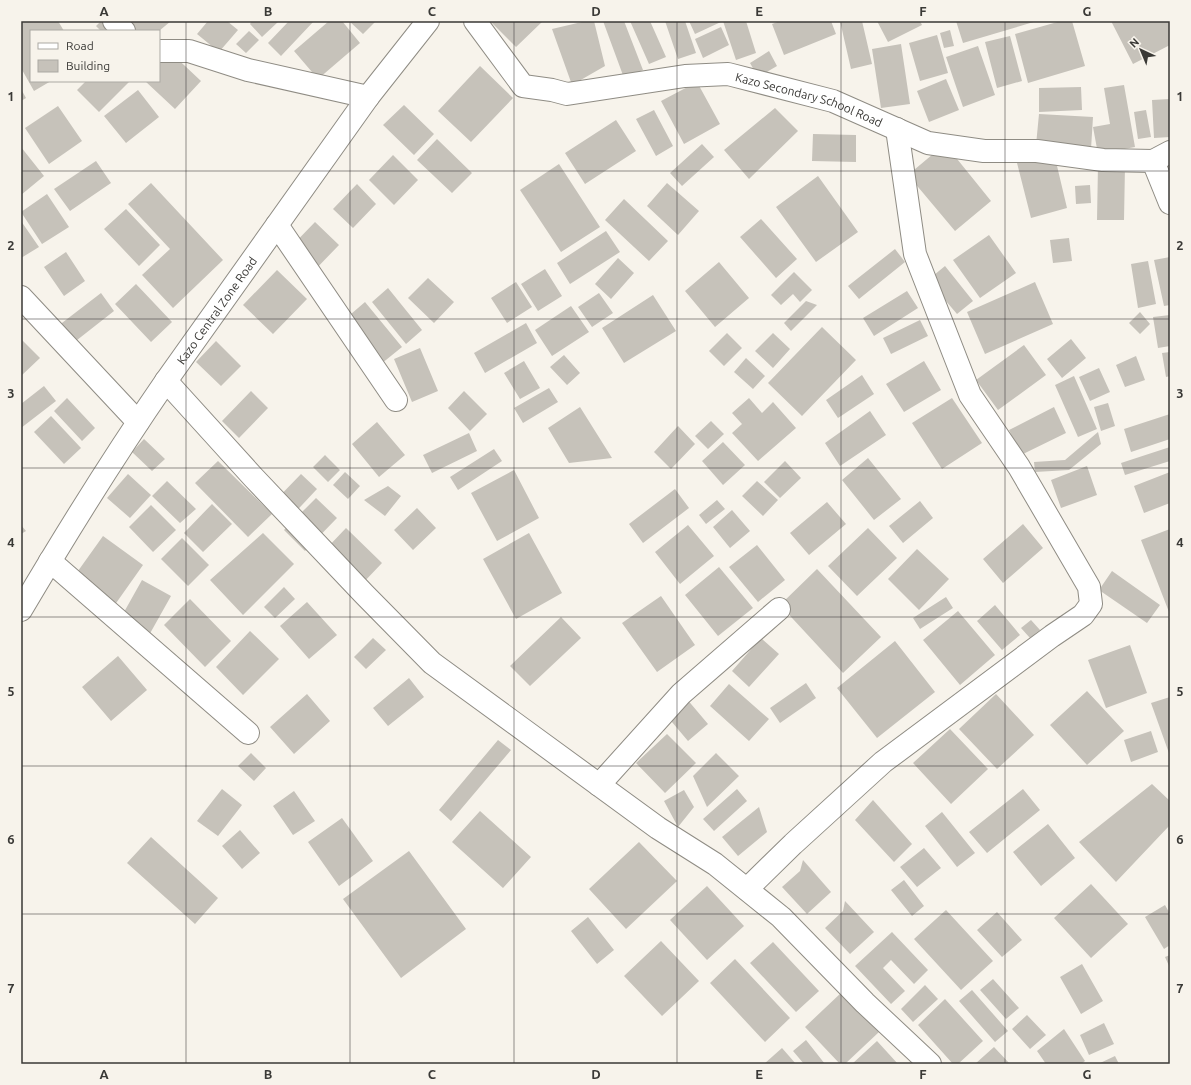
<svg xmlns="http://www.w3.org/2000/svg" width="1191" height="1085" viewBox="0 0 1191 1085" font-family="Ubuntu,sans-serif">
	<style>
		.building { fill: #c6c2ba }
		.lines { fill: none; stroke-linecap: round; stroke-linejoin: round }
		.street-casing { stroke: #8f8c84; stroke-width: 24 }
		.street { stroke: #fff; stroke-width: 22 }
		.grid { fill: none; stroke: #3a3936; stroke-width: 1; stroke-opacity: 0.55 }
		.labels { text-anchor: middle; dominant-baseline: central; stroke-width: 4; stroke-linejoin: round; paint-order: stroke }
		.street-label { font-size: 12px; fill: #3a3936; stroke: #f7f3eb }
		.neatline { fill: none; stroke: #3a3936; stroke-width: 1.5 }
		.grid-label { font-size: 13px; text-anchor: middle; font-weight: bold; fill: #3a3936 }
	</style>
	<rect width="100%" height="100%" fill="#f7f3eb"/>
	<path class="building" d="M21 21H58L64 31H31V81H51L34 91 21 68Z
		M101 21H113L123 31H101L96 26Z
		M125 21H171L159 31H133Z
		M208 21H227L238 30 219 52 197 34Z
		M252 21H279L262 37 250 24Z
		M289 21H314L281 56 268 43Z
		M329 21H342L360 43 318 79 294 51Z
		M349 21H376L363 34Z
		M490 21H543L516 47Z
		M586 21H594L605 66 572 85 552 29Z
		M603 21H624L643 70 624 78Z
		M630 21H650L666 57 649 64Z
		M665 21H685L696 53 678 59Z
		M689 21H746L756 53 736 60 723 21 695 34Z
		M780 21H831L836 34 784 55 772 24Z
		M840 21H862L872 64 851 69Z
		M877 21H920L922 25 888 42Z
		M956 21H1037L963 43Z
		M1061 21H1072L1085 66 1028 83 1015 34Z
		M1111 21H1170V45L1133 64Z
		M721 27 729 45 703 58 695 39Z
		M950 30 954 46 944 48 940 33Z
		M249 31 259 40 246 53 236 44Z
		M937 35 948 73 920 81 909 43Z
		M1010 36 1022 81 997 88 985 42Z
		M901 44 910 104 881 108 872 49Z
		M978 46 995 95 963 107 946 57Z
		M168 50 201 81 175 109 145 81H159V59Z
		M769 51 777 66 758 77 750 63Z
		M480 66 513 98 471 142 438 111Z
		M946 79 959 110 929 122 917 91Z
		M86 81H130L99 112 77 90Z
		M697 82 720 124 684 144 661 101Z
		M1124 85 1135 147 1098 154 1093 127 1110 124 1104 88Z
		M1081 87 1082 110 1039 112V88Z
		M21 89 26 98 21 101Z
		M138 90 159 117 126 143 104 116Z
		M1170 99V137L1154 138 1152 100Z
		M404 105 434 134 414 155 383 125Z
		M58 106 82 141 49 164 25 128Z
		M775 108 798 131 749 179 724 150Z
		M654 110 673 146 656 156 636 119Z
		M1146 110 1151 137 1138 139 1134 112Z
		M1039 114 1093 117 1091 149 1036 145Z
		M616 120 636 151 585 184 565 153Z
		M813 134 856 135V162L812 161Z
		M437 139 472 173 452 193 417 160Z
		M702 144 714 157 682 186 670 173Z
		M945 144 991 201 955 231 908 175Z
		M21 147 44 176 21 195Z
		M1053 149 1067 208 1031 218 1016 159Z
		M393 155 418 180 394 205 369 180Z
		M96 161 111 183 70 211 54 189Z
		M559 164 600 227 561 252 520 190Z
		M1098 165 1125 166 1124 220H1097Z
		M818 176 858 232 816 262 776 207Z
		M151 183 223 260 173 308 142 275 170 249 128 204Z
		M667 183 699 211 678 235 647 206Z
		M357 184 376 204 353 228 333 209Z
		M1090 185 1091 203 1076 204 1075 186Z
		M47 194 69 227 42 244 21 212Z
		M624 199 668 241 649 261 605 220Z
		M126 209 160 245 139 266 104 229Z
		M761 219 797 259 776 278 740 237Z
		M21 221 39 247 21 258Z
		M315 222 339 245 310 275 286 252Z
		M606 231 620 252 570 284 557 263Z
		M989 235 1016 273 980 298 953 260Z
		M1069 238 1072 261 1053 263 1050 240Z
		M895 249 905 262 859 299 848 286Z
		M66 252 85 281 64 296 44 267Z
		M1170 257V305L1164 306 1154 260Z
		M618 258 634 273 611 299 595 284Z
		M1148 261 1156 304 1138 308 1131 264Z
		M719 262 749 298 715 327 685 291Z
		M945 266 973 301 957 314 928 280Z
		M545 269 562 296 538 311 521 284Z
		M277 270 307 299 273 334 243 305Z
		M794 272 812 290 800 302 793 294 781 305 771 295Z
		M428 278 454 302 434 323 408 298Z
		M516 282 532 307 507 323 491 298Z
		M1035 282 1053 324 985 354 967 312Z
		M136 284 172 322 151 342 115 304Z
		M388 288 422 330 406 344 372 302Z
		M907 291 918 308 874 336 863 318Z
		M101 293 114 311 72 344 58 326Z
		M599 293 613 313 592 327 578 307Z
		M653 295 676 331 624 363 602 328Z
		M806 301 817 305 791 331 784 323Z
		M365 302 402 347 381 364 344 320Z
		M571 306 589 332 552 356 535 330Z
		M1140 312 1150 324 1140 334 1129 323Z
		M1170 315V346L1158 348 1153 317Z
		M920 320 928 336 891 354 883 338Z
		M526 323 537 343 485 373 474 353Z
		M822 327 856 360 802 416 768 383Z
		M727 333 742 348 724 366 709 351Z
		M773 333 790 349 773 368 755 351Z
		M21 339 40 358 21 376Z
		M1071 339 1086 358 1062 378 1047 359Z
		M216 341 241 366 221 386 196 362Z
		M1024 345 1046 375 998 410 976 380Z
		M420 348 438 391 412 402 394 359Z
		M1170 352V376L1166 377 1162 353Z
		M564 355 580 373 567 385 550 367Z
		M1136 356 1145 380 1125 387 1116 365Z
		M746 358 765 376 753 389 734 372Z
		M524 361 540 388 520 399 504 373Z
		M924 361 941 390 904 412 886 384Z
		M1099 368 1110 392 1090 401 1079 377Z
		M862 375 874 394 838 418 826 400Z
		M1074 376 1097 429 1078 437 1055 385Z
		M44 386 56 401 21 428V404Z
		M549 388 558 402 523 423 514 408Z
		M251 391 268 408 239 438 222 421Z
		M464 391 487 414 470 431 448 408Z
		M67 398 95 428 82 441 54 411Z
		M749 398 762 413 773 402 796 428 758 461 732 433 742 424 732 413Z
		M952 398 982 443 942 469 912 423Z
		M1108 403 1115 426 1101 431 1094 407Z
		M580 407 612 458 569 463 548 428Z
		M1054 407 1066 433 1021 455 1009 430Z
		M870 411 886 435 840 466 825 443Z
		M1170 414V439L1131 452 1124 429Z
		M51 416 81 448 64 464 34 432Z
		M711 421 724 434 708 449 695 436Z
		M377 422 405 455 379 477 352 444Z
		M678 426 695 444 671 469 654 452Z
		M1098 432 1101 444 1069 470 1035 472 1034 462 1065 460Z
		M469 433 477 451 432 473 423 455Z
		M144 439 165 459 152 471 132 452Z
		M723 442 745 465 723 485 702 461Z
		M1170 447V461L1125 475 1121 463Z
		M494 449 502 461 458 490 450 477Z
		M325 455 340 470 328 482 313 467Z
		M868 458 901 499 874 520 842 480Z
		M218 461 272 514 248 537 195 483Z
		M785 461 801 478 780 498 764 482Z
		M1087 466 1097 495 1061 508 1051 480Z
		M514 470 539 518 497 541 471 493Z
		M345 472 360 486 348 499 333 485Z
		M1170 472V503L1144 513 1134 486Z
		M128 474 151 495 130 518 107 498Z
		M301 474 317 489 287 521 271 505Z
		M167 481 196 509 180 523 152 496Z
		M757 481 778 500 763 516 742 496Z
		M388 486 401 496 385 516 364 500Z
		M675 489 689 508 643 543 629 524Z
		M316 498 337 518 305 551 284 530Z
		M717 500 725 509 706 524 699 515Z
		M920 501 933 518 903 543 889 526Z
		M827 502 846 524 809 555 790 533Z
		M212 504 232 524 203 552 184 533Z
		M151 505 176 530 153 552 129 527Z
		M417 508 436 528 413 550 394 530Z
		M732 510 750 531 730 548 713 527Z
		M1023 524 1043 548 1003 583 983 559Z
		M21 525 26 531 21 534Z
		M688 525 714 556 680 584 655 552Z
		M346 528 382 563 362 584 326 549Z
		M868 528 897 558 857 596 828 566Z
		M1170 529V612H1169L1141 540Z
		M263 533 294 564 243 615 210 580Z
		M529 533 562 593 516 619 483 559Z
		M103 536 143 565 114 606 73 578Z
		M182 538 209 565 188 586 161 559Z
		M757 545 785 580 758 602 729 567Z
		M917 549 949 579 919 610 888 579Z
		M719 567 753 608 718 636 685 595Z
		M817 569 881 637 843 673 780 605Z
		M1112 571 1160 605 1147 623 1099 590Z
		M142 580 171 596 148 637 119 621Z
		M284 587 295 599 275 618 264 607Z
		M661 596 695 645 657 672 622 623Z
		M946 597 953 608 920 629 913 618Z
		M190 599 231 641 205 667 164 625Z
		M307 602 337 635 309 659 280 626Z
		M995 605 1020 635 1002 650 977 621Z
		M958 611 995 655 960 685 923 640Z
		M561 617 581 638 530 686 510 666Z
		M1031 620 1040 630 1030 638 1021 628Z
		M250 631 279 659 243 695 216 667Z
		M373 638 386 650 366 669 354 657Z
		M761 638 779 654 749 687 732 671Z
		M895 641 935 692 877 738 837 688Z
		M1130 645 1147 693 1106 708 1088 660Z
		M118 656 147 690 111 721 82 687Z
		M409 678 424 697 388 726 373 708Z
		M806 683 816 698 780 723 770 708Z
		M729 684 769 719 749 741 710 706Z
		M1087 691 1124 731 1087 765 1050 725Z
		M307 694 330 721 294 754 270 727Z
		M996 694 1034 735 997 769 959 729Z
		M1170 697V756L1151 703Z
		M686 698 708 724 688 741 666 715Z
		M950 729 988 769 951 804 913 763Z
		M1151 731 1158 752 1131 762 1124 740Z
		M667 734 696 763 665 793 636 763Z
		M498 740 511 750 451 821 439 810Z
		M251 753 266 768 254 781 238 766Z
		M716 753 739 776 707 807 693 776Z
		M1152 784 1170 801V825L1116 882 1079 842Z
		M222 789 242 805 218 836 197 821Z
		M737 789 747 801 714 831 703 819Z
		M1023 789 1040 810 987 853 969 832Z
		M684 790 694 807 678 827 664 801Z
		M294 791 315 821 293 835 273 806Z
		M873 800 912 844 894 862 855 820Z
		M759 807 767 832 738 856 722 837Z
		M480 811 531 857 503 888 452 842Z
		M942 812 975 853 957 867 925 826Z
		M342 818 373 861 339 886 308 842Z
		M1048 824 1075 858 1041 886 1013 852Z
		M240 830 260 853 242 869 222 846Z
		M151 837 218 898 195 924 127 863Z
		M639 842 677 881 626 929 589 889Z
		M924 848 941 868 917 887 900 867Z
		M409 851 466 929 401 978 343 899Z
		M803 860 831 892 807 914 782 887 800 871Z
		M904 880 924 906 912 916 891 890Z
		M1091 884 1128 924 1091 958 1054 918Z
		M707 886 744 926 707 960 670 920Z
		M845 901 874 932 850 954 825 928 843 911Z
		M1165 905 1170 914V945L1164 949 1145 917Z
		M946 910 993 961 961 990 914 939Z
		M997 912 1022 940 1002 957 977 930Z
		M588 917 614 950 597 964 571 931Z
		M892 932 928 970 914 984 891 960 883 968 905 991 891 1004 855 966Z
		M661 941 699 981 662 1016 624 976Z
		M773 942 819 991 796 1012 750 963Z
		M1170 955V968L1165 957Z
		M735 959 790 1018 765 1042 710 983Z
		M1082 964 1103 1001 1081 1014 1060 977Z
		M993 979 1019 1008 1006 1019 980 990Z
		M925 985 938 999 913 1022 901 1009Z
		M972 990 1008 1031 995 1042 959 1001Z
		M842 992 879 1032 845 1064H840L805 1027Z
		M945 999 983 1041 958 1064H953L918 1025Z
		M1027 1015 1046 1035 1030 1049 1012 1029Z
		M1104 1023 1114 1044 1089 1055 1080 1035Z
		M1064 1029 1085 1061 1081 1064H1046L1037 1051Z
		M806 1040 825 1064H804L793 1051Z
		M877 1041 898 1064H852Z
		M994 1047 1010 1064H975Z
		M782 1048 796 1064H764Z
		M1115 1056 1119 1064H1098Z"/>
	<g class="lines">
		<defs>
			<g id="street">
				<path d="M114 21 124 31"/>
				<path id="s1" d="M475 21 523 86 552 90 567 94 685 76 728 74 833 101 928 143 984 151H1037L1103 160 1153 161 1170 152"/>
				<path d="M159 51H189L248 70 368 97"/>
				<path d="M1153 161 1170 203"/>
				<path d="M277 225 396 400"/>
				<path d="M21 297 138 422"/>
				<path d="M166 381 254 478 364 594 432 663 658 828 715 864 781 917 865 1003 930 1064"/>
				<path d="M50 561 248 733"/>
				<path id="s2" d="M21 610C67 532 115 455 166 381L368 97 428 21"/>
				<path d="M599 785 681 694 779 609"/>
				<path d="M747 889 793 844 883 762 1052 636 1083 615 1091 604 1089 587 1019 467 970 395 915 254 897 129"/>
			</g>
		</defs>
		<use href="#street" class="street-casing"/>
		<use href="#street" class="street"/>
	</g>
	<path class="grid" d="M186 21V1064M350 21V1064M514 21V1064M677 21V1064M841 21V1064M1005 21V1064M21 171H1170M21 319H1170M21 468H1170M21 617H1170M21 766H1170M21 914H1170"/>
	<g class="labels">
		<g class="street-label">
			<text stroke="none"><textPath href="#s1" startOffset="373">Kazo Secondary School Road</textPath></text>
			<text stroke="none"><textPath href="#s2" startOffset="358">Kazo Central Zone Road</textPath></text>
		</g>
	</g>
	<rect width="1191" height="1085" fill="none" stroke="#f7f3eb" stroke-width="44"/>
	<rect x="30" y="30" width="130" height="52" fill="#f7f3eb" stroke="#aba9a3"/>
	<rect x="38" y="43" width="20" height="6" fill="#ffffff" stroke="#aba9a3"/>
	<text x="66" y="50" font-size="12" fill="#3a3936">Road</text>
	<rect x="38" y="60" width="20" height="12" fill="#c6c2ba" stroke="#aba9a3"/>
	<text x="66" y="70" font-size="12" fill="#3a3936">Building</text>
	<g transform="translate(1141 50) rotate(316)" stroke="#f7f3eb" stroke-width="3" paint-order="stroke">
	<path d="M0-3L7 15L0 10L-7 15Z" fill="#3a3936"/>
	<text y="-6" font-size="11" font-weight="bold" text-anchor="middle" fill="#3a3936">N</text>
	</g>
	<rect x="22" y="22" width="1147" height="1041" class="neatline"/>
	<g class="grid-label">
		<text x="104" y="16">A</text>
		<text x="268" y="16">B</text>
		<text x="432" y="16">C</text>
		<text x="596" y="16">D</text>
		<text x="759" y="16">E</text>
		<text x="923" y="16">F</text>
		<text x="1087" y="16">G</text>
		<text x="11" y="101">1</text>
		<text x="1180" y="101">1</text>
		<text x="11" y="250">2</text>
		<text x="1180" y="250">2</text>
		<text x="11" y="398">3</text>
		<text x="1180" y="398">3</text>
		<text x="11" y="547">4</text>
		<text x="1180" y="547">4</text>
		<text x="11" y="696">5</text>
		<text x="1180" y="696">5</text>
		<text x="11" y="844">6</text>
		<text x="1180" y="844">6</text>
		<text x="11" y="993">7</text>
		<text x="1180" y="993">7</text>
		<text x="104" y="1079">A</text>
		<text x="268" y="1079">B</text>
		<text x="432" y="1079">C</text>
		<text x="596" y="1079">D</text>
		<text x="759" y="1079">E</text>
		<text x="923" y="1079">F</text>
		<text x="1087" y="1079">G</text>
	</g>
</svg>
